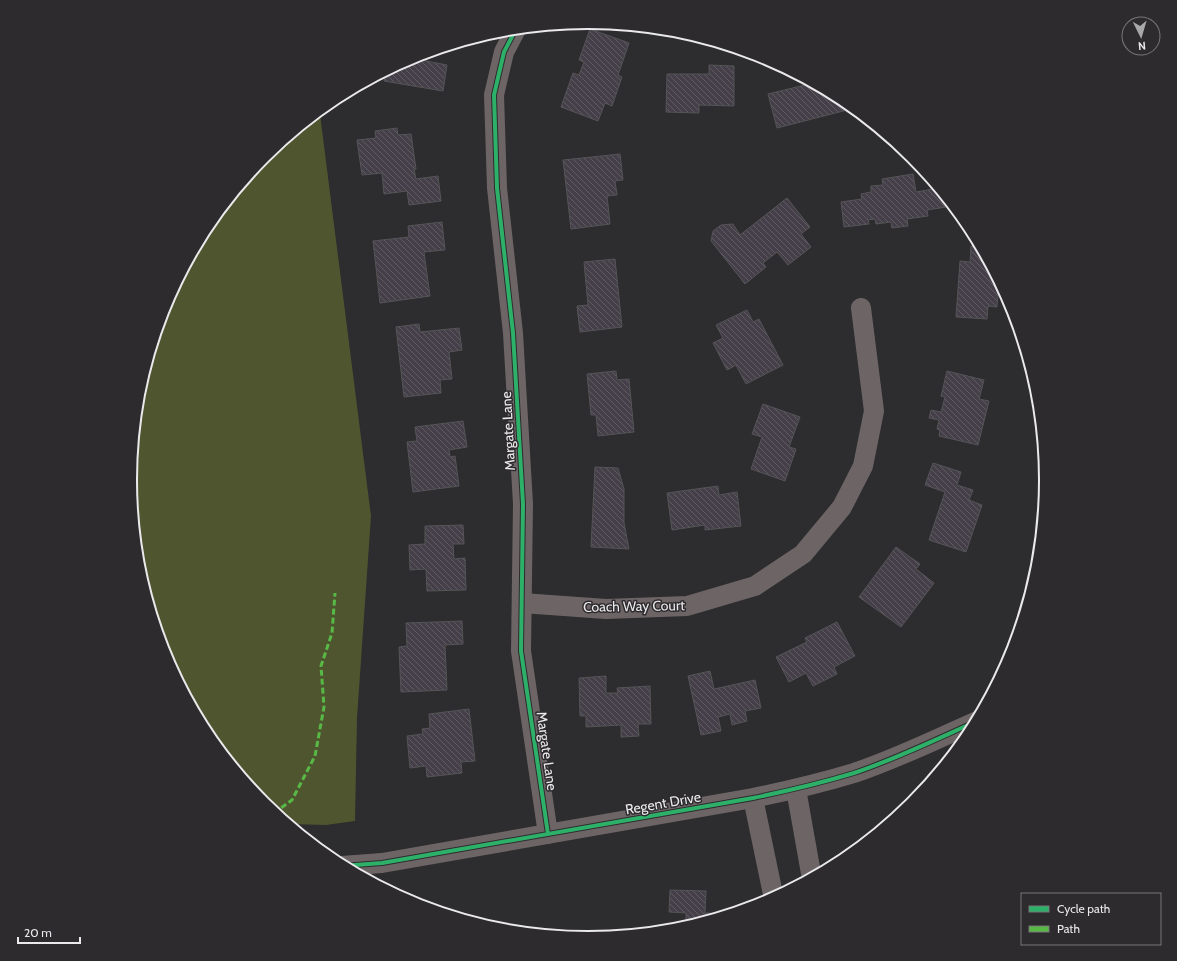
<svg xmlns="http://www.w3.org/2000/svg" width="1177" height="961" viewBox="0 0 1177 961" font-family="Cabin,sans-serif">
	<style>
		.green { fill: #4f552f }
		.building { fill: url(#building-back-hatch); stroke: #555456 }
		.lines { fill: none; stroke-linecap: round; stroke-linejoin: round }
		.minor { stroke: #6d6565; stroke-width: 20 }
		.quiet { stroke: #58b947; stroke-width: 3; stroke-dasharray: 6 3; stroke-linecap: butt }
		.cycleway-casing { stroke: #2e2b2f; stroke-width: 6 }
		.cycleway { stroke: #2db169; stroke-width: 4 }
		.labels { text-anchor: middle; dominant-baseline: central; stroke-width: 3; stroke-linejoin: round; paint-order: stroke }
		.street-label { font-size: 14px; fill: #eae9eb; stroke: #2e2b2f }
		.rim { fill: none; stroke: #eae9eb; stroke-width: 2 }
	</style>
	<defs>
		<pattern id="building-back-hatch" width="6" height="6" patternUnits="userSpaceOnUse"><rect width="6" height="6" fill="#443f49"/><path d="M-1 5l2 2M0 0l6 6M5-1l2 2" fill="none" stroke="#5f5b63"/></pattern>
	</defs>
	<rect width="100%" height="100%" fill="#2d2c2e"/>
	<path class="green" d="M321 110 320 114 371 516 357 718 355 821 326 825 288 824 264 805 207 735 165 656 139 570 130 480 139 391 165 305 207 226 264 156Z"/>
	<path class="building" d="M590 29 629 43 618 75 622 77 612 106 605 103 598 121 561 107 573 73 579 75 584 62 579 60Z
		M428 52 426 61 447 65 443 91 384 81 386 72 413 57Z
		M709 65 734 66V106L699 105V113L666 112 667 74H709Z
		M813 83 843 99 847 110 777 128 768 94Z
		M397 128 398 135 411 134 416 169H414L416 179 438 176 441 201 409 205 407 191 384 194 382 173 362 175 357 140 376 138 375 131Z
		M620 154 623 180 615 181 617 195 607 196 610 224 571 229 563 160Z
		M913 174 916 192 939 188 951 203H946V207L927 210 928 216 907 219 908 226 892 228 891 222 876 224 875 219 868 220 869 224 844 227 841 202 862 199 861 194 871 192V186L883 185 882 179Z
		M787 198 810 227 801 234 811 247 788 265 777 252 763 263 766 267 745 284 711 241 713 231 721 225 733 224 740 235Z
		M442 222 445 250 424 252 430 296 380 303 373 241 409 237 408 226Z
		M971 246H981L999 280 997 307 988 306 987 319 956 317 960 261 970 262Z
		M615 259 622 327 580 332 577 306 588 305 584 262Z
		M747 310 753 322 759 319 783 365 746 384 736 365 727 370 713 343 723 338 716 325Z
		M419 324 420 332 459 328 462 350 449 352 452 379 440 380 441 393 404 397 396 327Z
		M616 371 617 380 629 379 634 432 598 436 596 415H591L587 374Z
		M947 371 984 380 979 399 989 401 978 445 939 436 940 430 937 429 939 420 929 418 931 410 941 412 945 397 941 396Z
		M763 404 800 417 789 447 796 449 785 481 751 469 762 437 752 434Z
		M463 421 467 447 449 450 450 457 455 456 459 486 413 492 407 442 417 441 415 427Z
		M933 463 961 472 957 485 973 490 969 500 982 505 966 552 929 540 945 492 925 485Z
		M595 467 618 468 624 489V523L629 549 591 547Z
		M718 486 719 495 737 492 741 526 705 530V525L672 530 667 493Z
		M463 525 464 544H453L454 559 465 558 466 590 427 591 426 569 410 570 409 545 425 544V526Z
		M896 547 920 564 916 569 934 583 901 627 859 597Z
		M462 621 463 644 445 645 447 690 401 692 399 647 407 646 406 623Z
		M837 622 855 656 834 667 837 674 813 686 806 673 789 682 776 657 807 642 805 638Z
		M710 671 714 689 755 680 761 708 745 711 747 721 732 725 730 714 718 717 721 731 701 735 688 676Z
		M606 676V693H618L617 688 650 686 651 724H638L639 736 621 737V725L586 727V716H580L579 678Z
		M469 709 475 761 461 762 462 773 427 777 426 766 410 768 407 736 423 734 422 729 430 728 429 714Z
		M670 890 706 891 705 913H710L709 918H718L686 928V913L669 912Z"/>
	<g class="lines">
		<path class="minor" d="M516 29 504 52 494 95 497 188 513 333 523 504 521 651 548 834
			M522 603 606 609 687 606 755 586 803 554 842 507 863 466 874 411 861 308
			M796 789 812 879
			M753 798 774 899
			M342 866 382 863 753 798C787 791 821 783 854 773 896 759 937 739 977 721"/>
		<path class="quiet" d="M274 813 292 800 315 756 324 707 321 666 332 633 335 593"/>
		<defs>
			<path id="cycleway" d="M516 29 504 52 494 95 497 188 513 333 523 504 521 651 548 834
				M342 866 382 863 753 798C787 791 821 783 854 773 896 759 937 739 977 721"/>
		</defs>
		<use href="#cycleway" class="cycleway-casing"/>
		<use href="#cycleway" class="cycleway"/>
	</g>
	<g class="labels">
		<g class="street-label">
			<text transform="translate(508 431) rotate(-93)">Margate Lane</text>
			<text transform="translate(634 606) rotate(-1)">Coach Way Court</text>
			<text transform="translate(547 751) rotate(82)">Margate Lane</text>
			<text transform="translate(663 803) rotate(-10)">Regent Drive</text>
		</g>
	</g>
	<path d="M0 0H1177V961H0ZM137 480a451 451 0 1 1 902 0a451 451 0 1 1-902 0Z" fill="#2e2b2f" fill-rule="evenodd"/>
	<path class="rim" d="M137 480a451 451 0 1 1 902 0a451 451 0 1 1-902 0Z"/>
	<rect x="1021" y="893" width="140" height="52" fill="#2e2b2f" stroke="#79777a"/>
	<rect x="1029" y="906" width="20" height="6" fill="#2db169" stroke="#79777a"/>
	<text x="1057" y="913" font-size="12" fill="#eae9eb">Cycle path</text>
	<rect x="1029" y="926" width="20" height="6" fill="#58b947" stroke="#79777a"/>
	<text x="1057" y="933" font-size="12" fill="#eae9eb">Path</text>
	<g transform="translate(1141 36) rotate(175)"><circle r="19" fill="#2e2b2f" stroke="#79777a"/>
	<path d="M0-3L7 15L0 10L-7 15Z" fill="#a8a7a9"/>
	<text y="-6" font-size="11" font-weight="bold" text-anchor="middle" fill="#eae9eb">N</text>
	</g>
	<path d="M18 937v6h62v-6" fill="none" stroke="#eae9eb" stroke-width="2"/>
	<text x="24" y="937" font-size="12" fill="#eae9eb" stroke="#2e2b2f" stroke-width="3" paint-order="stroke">20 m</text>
</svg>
